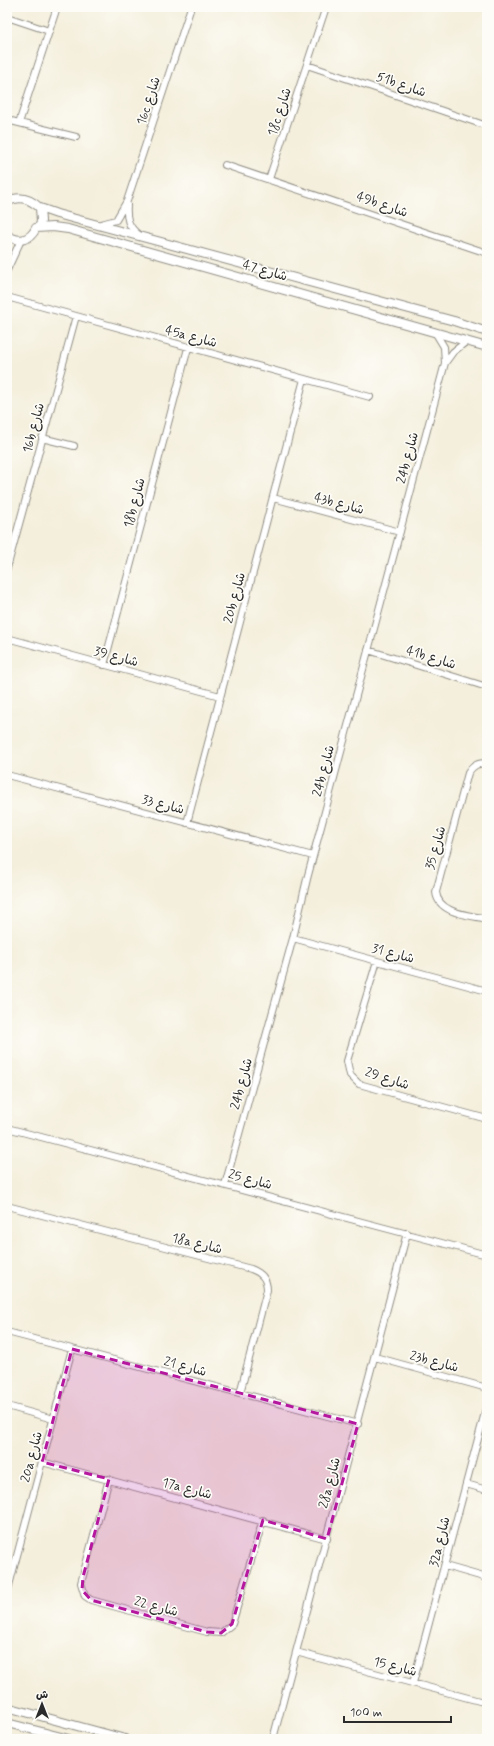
<svg xmlns="http://www.w3.org/2000/svg" width="494" height="1746" viewBox="0 0 494 1746" font-family="Mynerve,'Playpen Sans Arabic',sans-serif">
	<style>
		.lines { fill: none; stroke-linecap: round; stroke-linejoin: round }
		.street-casing { stroke: #908d84; stroke-width: 8 }
		.secondary-casing { stroke: #908d84; stroke-width: 10 }
		.street { stroke: #fff; stroke-width: 6 }
		.secondary { stroke: #fff; stroke-width: 8 }
		.marked { fill: #b5179e; fill-opacity: 0.2; stroke: #b5179e; stroke-width: 3; stroke-dasharray: 8 5; stroke-linejoin: round }
		.labels { text-anchor: middle; dominant-baseline: central; stroke-width: 3.5; stroke-linejoin: round; paint-order: stroke }
		.street-label { font-size: 13px; fill: #2b2b2b; stroke: #fdfcf7 }
	</style>
	<rect width="100%" height="100%" fill="#fdfcf7"/>
	<filter id="ink" filterUnits="userSpaceOnUse"><feTurbulence type="fractalNoise" baseFrequency=".025" numOctaves="2"/><feDisplacementMap in="SourceGraphic" scale="8" xChannelSelector="R" yChannelSelector="G"/><feConvolveMatrix kernelMatrix="1 2 1 2 8 2 1 2 1" color-interpolation-filters="sRGB"/></filter>
	<filter id="wash" filterUnits="userSpaceOnUse"><feTurbulence type="fractalNoise" baseFrequency=".012" numOctaves="4" result="noise"/><feDisplacementMap in="SourceGraphic" scale="16" xChannelSelector="R" yChannelSelector="G"/><feGaussianBlur stdDeviation="0.9" result="paint"/><feColorMatrix in="noise" values="0 0 0 0 0 0 0 0 0 0 0 0 0 0 0 0 0 1.4 0 .05"/><feComposite in="paint" operator="in"/></filter>
	<g filter="url(#wash)">
		<rect width="100%" height="100%" fill="#f4efdc"/>
	</g>
	<g filter="url(#ink)">
		<g class="lines">
			<defs>
				<path id="street" d="M7 17 49 31
					M307 65 487 126
					M7 120 76 137
					M19 123 57 7
					M225 165 487 253
					M269 179 326 7
					M127 205C126 218 128 227 139 235
					M101 224 116 220 127 201 191 7
					M7 270 21 240
					M7 297 370 397
					M445 363 453 352 467 341
					M42 438 74 446
					M273 498 400 532
					M7 568 76 316
					M7 638 220 696
					M368 650 487 687
					M104 665 188 348
					M487 763C478 763 473 765 468 773L436 892C438 914 470 915 487 919
					M7 775 313 856
					M187 823 304 379
					M293 938 487 991
					M377 961 347 1061 350 1075 359 1084 487 1119
					M7 1128 487 1255
					M225 1185 293 938 307 879 445 363 444 347 435 332
					M7 1206 251 1269C262 1273 267 1279 267 1290L240 1393
					M7 1332 358 1424
					M375 1357 487 1388
					M7 1406 53 1419
					M42 1462 327 1539
					M109 1479 81 1583 85 1596 91 1600 207 1632 221 1633 232 1624 263 1520
					M466 1484 487 1490
					M445 1566 487 1578
					M7 1593 72 1349
					M296 1652 487 1703
					M413 1683 487 1405
					M273 1739 407 1233"/>
				<path id="secondary" d="M7 202C19 195 29 198 40 208L41 221 40 226 36 228C30 241 18 243 7 235
					M40 208 57 214 454 321 487 332
					M36 228 53 227 68 229 487 347
					M7 1707 125 1739
					M7 1723 69 1739"/>
			</defs>
			<use href="#street" class="street-casing"/>
			<use href="#secondary" class="secondary-casing"/>
			<use href="#street" class="street"/>
			<use href="#secondary" class="secondary"/>
		</g>
	</g>
	<path class="marked" d="M72 1349 358 1424 327 1539 263 1520 232 1624 221 1633 207 1632 91 1600 82 1590 83 1577 109 1479 42 1462Z"/>
	<g class="labels">
		<g class="street-label">
			<text transform="translate(401 85) rotate(19)">51b شارع</text>
			<text transform="translate(149 101) rotate(-72)">16c شارع</text>
			<text transform="translate(280 112) rotate(-72)">18c شارع</text>
			<text transform="translate(382 205) rotate(19)">49b شارع</text>
			<text transform="translate(265 271) rotate(16)">شارع 47</text>
			<text transform="translate(191 337) rotate(15)">45a شارع</text>
			<text transform="translate(34 428) rotate(-75)">16b شارع</text>
			<text transform="translate(408 458) rotate(-75)">24b شارع</text>
			<text transform="translate(135 503) rotate(-75)">18b شارع</text>
			<text transform="translate(339 504) rotate(15)">43b شارع</text>
			<text transform="translate(235 598) rotate(-75)">20b شارع</text>
			<text transform="translate(116 657) rotate(15)">شارع 39</text>
			<text transform="translate(431 658) rotate(17)">41b شارع</text>
			<text transform="translate(324 771) rotate(-75)">24b شارع</text>
			<text transform="translate(163 805) rotate(15)">شارع 33</text>
			<text transform="translate(436 848) rotate(-74)">شارع 35</text>
			<text transform="translate(393 954) rotate(15)">شارع 31</text>
			<text transform="translate(387 1079) rotate(18)">شارع 29</text>
			<text transform="translate(242 1084) rotate(-75)">24b شارع</text>
			<text transform="translate(250 1180) rotate(15)">شارع 25</text>
			<text transform="translate(197 1244) rotate(14)">18a شارع</text>
			<text transform="translate(434 1362) rotate(15)">23b شارع</text>
			<text transform="translate(185 1367) rotate(15)">شارع 21</text>
			<text transform="translate(32 1457) rotate(-75)">20a شارع</text>
			<text transform="translate(330 1483) rotate(-75)">28a شارع</text>
			<text transform="translate(187 1489) rotate(15)">17a شارع</text>
			<text transform="translate(440 1542) rotate(-76)">32a شارع</text>
			<text transform="translate(156 1607) rotate(15)">شارع 22</text>
			<text transform="translate(395 1667) rotate(15)">شارع 15</text>
		</g>
	</g>
	<rect width="494" height="1746" fill="none" stroke="#fdfcf7" stroke-width="24"/>
	<g transform="translate(42 1704)" stroke="#fdfcf7" stroke-width="3" paint-order="stroke">
	<path d="M0-3L7 15L0 10L-7 15Z" fill="#2b2b2b"/>
	<text y="-6" font-size="11" font-weight="bold" text-anchor="middle" fill="#2b2b2b">ش</text>
	</g>
	<path d="M344 1716v6h107v-6" fill="none" stroke="#2b2b2b" stroke-width="2"/>
	<text x="350" y="1716" font-size="12" fill="#2b2b2b" stroke="#fdfcf7" stroke-width="3" paint-order="stroke">100 m</text>
</svg>
